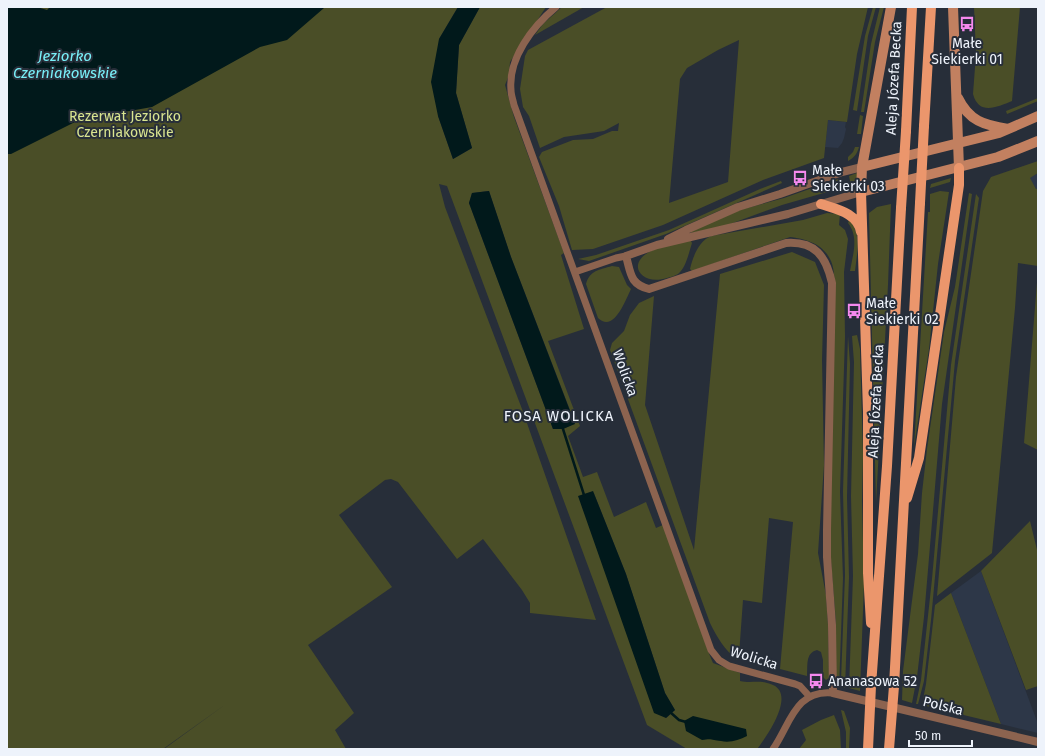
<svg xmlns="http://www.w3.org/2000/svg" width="1045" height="756" viewBox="0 0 1045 756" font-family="'Fira Sans',sans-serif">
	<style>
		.built { fill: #2d3748 }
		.green { fill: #4a4e27; fill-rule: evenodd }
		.water { fill: #01191b }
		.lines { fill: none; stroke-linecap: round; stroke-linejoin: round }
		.stream { stroke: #01191b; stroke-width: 2.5 }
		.minor { stroke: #8c634f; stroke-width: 7 }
		.tertiary { stroke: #8c634f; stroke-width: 8 }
		.secondary { stroke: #c28060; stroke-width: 10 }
		.primary { stroke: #eb966c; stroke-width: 10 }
		.primary-bridge { stroke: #eb966c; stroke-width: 10 }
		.labels { text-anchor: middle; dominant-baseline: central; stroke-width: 4; stroke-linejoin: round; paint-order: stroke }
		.poi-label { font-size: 14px; fill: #eef3fb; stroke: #272e39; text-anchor: start }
		.street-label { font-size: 14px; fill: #eef3fb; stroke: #272e39 }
		.park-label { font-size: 14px; fill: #dae590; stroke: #272e39 }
		.water-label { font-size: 15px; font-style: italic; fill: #79f0f9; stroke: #272e39 }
		.neighbourhood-label { font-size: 15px; letter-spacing: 1px; fill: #eef3fb; stroke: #272e39 }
	</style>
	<rect width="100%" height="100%" fill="#272e39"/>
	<path class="built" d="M828 120 846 122 845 127 846 129 844 138 842 143 838 148 825 147Z
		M1038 173V189H1036L1029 178Z
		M981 571 1038 724V733L1001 724 951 593Z"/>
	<path class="green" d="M7 7H458L439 39 438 116 453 159 472 148 456 93 459 45 480 7H546L510 62 509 75 505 85 514 117 564 253 561 255 584 329 548 341 580 426 568 436 583 477 597 472 614 517 646 502 656 528 663 525 710 656 713 663 740 673V681C752 684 759 679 773 685 796 695 766 738 757 749H687L647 725 447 186 439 184 445 207 522 409 596 620 530 613V603L522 590 483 539 457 559 398 482 391 479 385 480 339 515 392 587 308 645 354 713 335 730 346 749H164L226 704 163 749H7ZM489 191 511 257 575 423 563 429H553L469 203 472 193ZM593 491 626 574 665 693 675 710 666 718Z
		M562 7H584L535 35 543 24Z
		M607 7H868L857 54 847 122 828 120 824 158 763 180 663 225 593 249 572 250 559 206 539 157 542 152 573 140 593 139 612 131H618L619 123 604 131 564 137 540 148 529 116 523 107 520 89 525 56 528 50ZM739 40 728 182 669 203 680 79 687 68 718 50Z
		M873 7H876L868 36 857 111 853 110 865 36Z
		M880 7H884L875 42 864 112H861L871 44Z
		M974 7H1020L1012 101C997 107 979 116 973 94L976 54Z
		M1038 98V101L1007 114 1006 111Z
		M860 115 863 116 861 134H857Z
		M855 147H859C857 154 854 158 848 161V157L853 152Z
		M1038 161V173L1030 178 1036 189H1038V266L1018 263 1015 308 992 553 937 596 956 377 983 191 991 177Z
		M857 173V184L851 186 849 176Z
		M951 178 950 182 930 188 931 184Z
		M838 179 840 180 841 188 782 205 722 227 691 233V231L740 210 784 198Z
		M781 181 782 183 666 234 589 261 578 259 596 255 669 230 760 189Z
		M940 191 949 192 938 264 929 349 914 447 928 212H930V194Z
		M969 193 972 194 942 404 924 617 917 677 912 703 902 700 903 671 918 554 922 493 927 449 944 332 955 287Z
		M976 194 979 198 955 361 931 620 924 681 918 704H916L921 680 932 579 951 365Z
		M891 204 888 285 876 503 869 213 877 207Z
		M827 213 840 214 839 225 845 230 848 239 844 272 845 337 840 492 843 578 839 689 836 679V623L831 561 830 521 835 283C834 276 834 266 830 259 822 243 805 239 790 237L692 271 690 269C693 256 699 241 711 236L803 220Z
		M849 220C862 233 857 253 855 271H850C853 254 859 237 848 223Z
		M690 239 692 243C689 252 686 268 678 274 675 276 670 277 667 278 642 286 626 265 649 252 659 246 679 243 690 239Z
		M792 252 815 262 824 285 822 360 824 465 818 553 826 595 828 625 829 678 826 680 823 677V660L821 652 817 650C805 653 808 666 807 676L780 669 793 522 769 518 762 603 743 600 739 655 737 660C724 649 717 637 710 623L610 350 612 343 624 331 630 315 639 303 654 296 645 405 694 550 720 274Z
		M612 266 619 267 627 285 631 289C625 301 614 333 598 318L586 284C590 270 599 270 612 266Z
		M1038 270V450L1024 443Z
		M857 335 860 349 863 455 862 501 864 584 860 691 849 688 853 576 851 496 854 362 852 336Z
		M848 336 850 364 847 497 849 577 845 688 843 687 841 680 845 575 843 491Z
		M1030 521 1038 554V686L1026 690 981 571Z
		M951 593 1001 724 922 705 926 684 935 605Z
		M841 710 844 711 850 728 849 749H846V732Z
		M834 715 840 730 841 749H799L806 740 802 730 821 720Z"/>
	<path class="water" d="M7 7H37L47 10 50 7 324 8 287 40 260 47 152 107 79 120 11 154H7Z
		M458 7H480L459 45 456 93 472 148 453 159 438 116 431 82 439 39Z
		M489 191 511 257 575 424 563 429H553L469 203 472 193Z
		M593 491 626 574 665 693 675 710 666 718 654 713 578 496Z
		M693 716 746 729 747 736C739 740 730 743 721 741 712 740 712 738 702 740L686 731 684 721Z"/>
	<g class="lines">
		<path class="stream" d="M563 429 584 495
			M670 712 679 720 686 722"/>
		<path class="minor" d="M556 7C533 26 508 58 511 90 511 95 513 100 514 105L711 650 719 660 729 666 795 684 800 686 810 697
			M575 272 616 258 626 256
			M773 749C790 725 795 689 833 693"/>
		<path class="tertiary" d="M861 192 788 214 657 245 626 256C631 274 630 284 649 289L786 243C815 241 826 256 832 283L827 530V557L832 625 833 693 1038 742
			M668 239 686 230 738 207 780 194 842 172 862 167"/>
		<path class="secondary" d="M891 7 862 167 861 192 998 157 1038 141
			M953 7 959 168
			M958 98C969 121 984 125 1008 129
			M862 167 999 133 1038 116"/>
		<path class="primary" d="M924 126 931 7
			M906 131 912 7
			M861 192 868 412V573L871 623
			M821 204C836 209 858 213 861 232
			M907 498 919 458 959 185V168
			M871 686 887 466 901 208
			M894 686 920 203"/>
		<path class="primary-bridge" d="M920 203 924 126
			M901 208 906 131
			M868 749 871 686
			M889 749 894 686"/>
	</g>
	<defs>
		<symbol id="bus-bare" viewBox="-9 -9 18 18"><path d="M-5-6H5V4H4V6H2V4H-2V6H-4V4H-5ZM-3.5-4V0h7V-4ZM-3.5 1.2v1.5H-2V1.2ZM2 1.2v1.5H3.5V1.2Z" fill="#f589ee" stroke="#272e39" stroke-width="2.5" paint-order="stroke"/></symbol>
	</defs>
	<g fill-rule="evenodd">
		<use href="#bus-bare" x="956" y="13" width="22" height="22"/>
		<use href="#bus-bare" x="789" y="167" width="22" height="22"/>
		<use href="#bus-bare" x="843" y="300" width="22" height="22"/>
		<use href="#bus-bare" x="805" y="670" width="22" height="22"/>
	</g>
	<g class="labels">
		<g class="poi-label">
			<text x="967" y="43" text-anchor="middle">Małe<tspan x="967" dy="16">Siekierki 01</tspan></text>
			<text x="812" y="170">Małe<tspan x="812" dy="16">Siekierki 03</tspan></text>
			<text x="866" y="303">Małe<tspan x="866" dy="16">Siekierki 02</tspan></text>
			<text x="828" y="681">Ananasowa 52</text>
		</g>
		<g class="street-label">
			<text transform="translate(894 78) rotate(-87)">Aleja Józefa Becka</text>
			<text transform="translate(625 373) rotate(70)">Wolicka</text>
			<text transform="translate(876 401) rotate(-87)">Aleja Józefa Becka</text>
			<text transform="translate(754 658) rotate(17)">Wolicka</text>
			<text transform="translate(943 706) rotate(14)">Polska</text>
		</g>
		<g class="park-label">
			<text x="125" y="116">Rezerwat Jeziorko<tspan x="125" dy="16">Czerniakowskie</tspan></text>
		</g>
		<g class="water-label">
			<text x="65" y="56">Jeziorko<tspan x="65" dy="17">Czerniakowskie</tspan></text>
		</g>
		<g class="neighbourhood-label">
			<text x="559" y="416">FOSA WOLICKA</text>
		</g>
	</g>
	<rect width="1045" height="756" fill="none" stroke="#eef3fb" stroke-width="16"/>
	<path d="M909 740v6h63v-6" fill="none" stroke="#eef3fb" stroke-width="2"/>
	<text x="915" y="740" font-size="12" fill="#eef3fb" stroke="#272e39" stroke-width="3" paint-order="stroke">50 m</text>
</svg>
